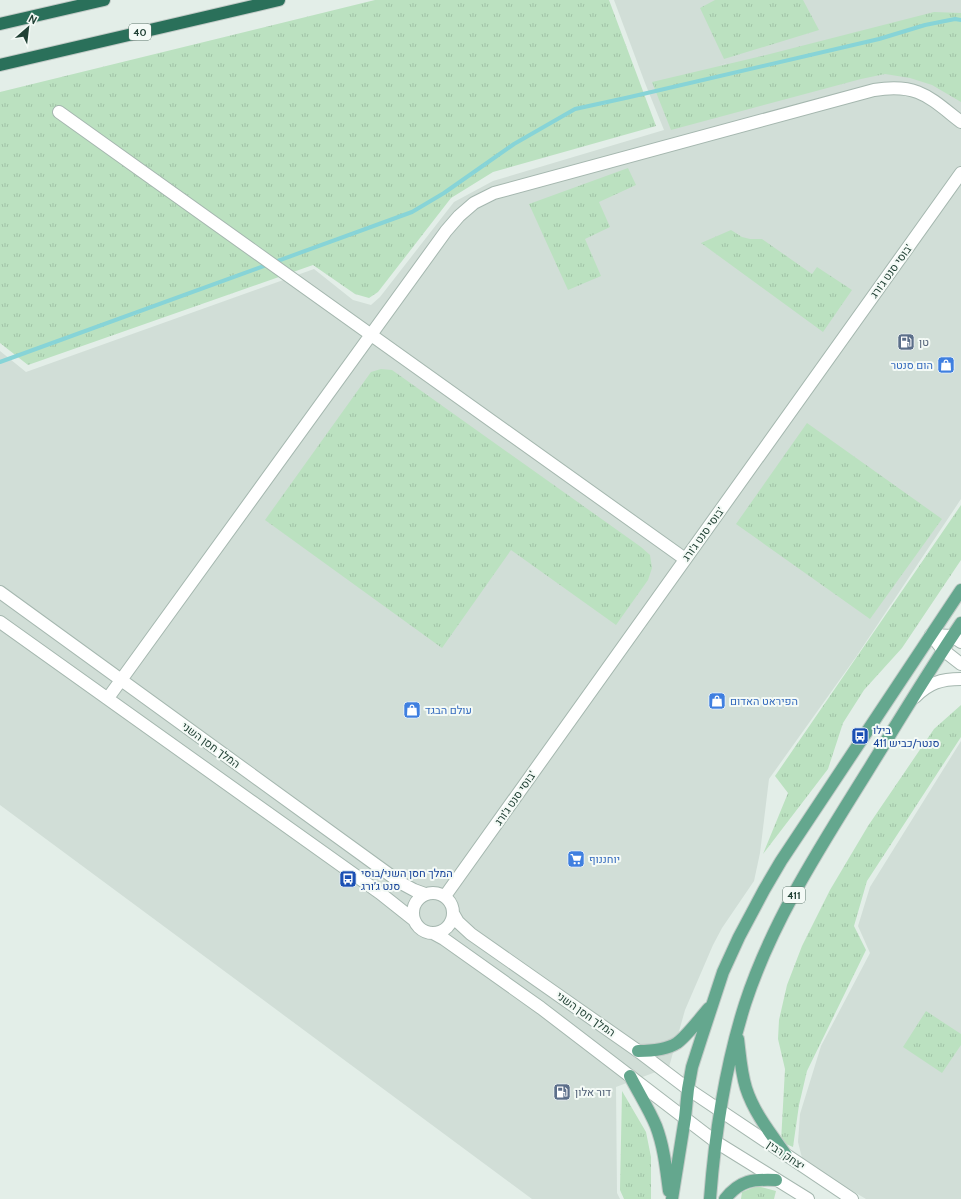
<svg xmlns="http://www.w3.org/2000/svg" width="961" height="1199" viewBox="0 0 961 1199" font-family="Cabin,Heebo,sans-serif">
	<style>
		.built { fill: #d1ded7 }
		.grass { fill: url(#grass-tufts) }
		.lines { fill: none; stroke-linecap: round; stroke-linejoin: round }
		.stream { stroke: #87d4d7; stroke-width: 4 }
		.minor-casing { stroke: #a5b7af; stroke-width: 14 }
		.major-casing { stroke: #c1cac6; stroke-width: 14 }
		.highway-casing { stroke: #c1cac6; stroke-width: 14 }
		.minor { stroke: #fff; stroke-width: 12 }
		.major { stroke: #64a78e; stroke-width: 12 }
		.highway { stroke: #2a705a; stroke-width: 12 }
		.labels { text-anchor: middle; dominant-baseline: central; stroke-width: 4; stroke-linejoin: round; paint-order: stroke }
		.shield { fill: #f4faf6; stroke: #60786f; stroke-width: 1 }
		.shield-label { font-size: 10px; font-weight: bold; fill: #214135 }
		.street-label { font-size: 11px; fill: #214135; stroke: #f4faf6 }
		.service-label { font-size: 11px; fill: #4e5e75; stroke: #f4faf6; text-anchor: start }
		.shop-label { font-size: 11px; fill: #366cbe; stroke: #f4faf6; text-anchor: start }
		.transit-label { font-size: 11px; fill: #164399; stroke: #f4faf6; text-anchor: start }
	</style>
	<defs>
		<pattern id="grass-tufts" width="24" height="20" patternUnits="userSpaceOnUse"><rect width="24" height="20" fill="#bbe1c0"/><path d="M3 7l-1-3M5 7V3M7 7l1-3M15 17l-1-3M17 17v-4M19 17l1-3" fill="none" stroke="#a0c2a6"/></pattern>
	</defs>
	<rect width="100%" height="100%" fill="#e3eee8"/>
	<path class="built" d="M614 0H961V499L856 657 769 779 760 853 754 881 722 928 713 945 685 1010 669 1067 616 1087 617 1193 620 1199H532L0 805V351L26 372 314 269 353 300 371 305 380 297 454 202 493 181 664 130 645 83Z
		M961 741V1199H866L803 1162 798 1142 800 1114 821 1046 870 953 858 926 870 887Z"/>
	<path class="grass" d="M375 0H609L656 126 493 172 451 198 378 292 369 298 355 294 313 265 28 365 0 343V92Z
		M715 0H803L819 30 724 59 700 8Z
		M934 12 961 13V102L932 85 910 78 885 74 861 79 671 130 652 82 766 55Z
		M628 168 636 185 599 202 610 227 585 239 601 276 568 290 529 204Z
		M731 230 742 237 750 239H762L812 274 817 267 852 290 823 332 701 243Z
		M381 369 392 370 641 547 650 555 652 568 648 580 616 625 511 550 442 648 265 520 371 372Z
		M807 423 942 519 870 619 736 524Z
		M961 505V560L902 648 864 690 843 723 828 769 763 854 788 793 775 776Z
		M961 705V737L867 881 854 926 866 950 807 1071 799 1105 793 1147 781 1142 785 1069 778 1039 779 1020 787 985 802 946 830 890 868 826 934 729Z
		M926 1011 961 1034V1045L942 1073 903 1047Z
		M622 1091 646 1132 651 1157V1199H624L620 1190Z
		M757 1186 776 1191 774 1199H741L742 1192Z"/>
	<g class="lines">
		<path class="stream" d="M0 362 412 212 444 193 514 144 575 109 630 97 879 39 925 25 955 19 961 20"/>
		<defs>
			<path id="minor" d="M59 112 685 559
				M0 592 401 883 414 890 425 894
				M0 622 380 893 414 920
				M931 635 943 650 961 664
				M931 635 952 636 961 642
				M915 697C929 683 941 679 961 679
				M108 698 446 231 459 216 474 203 494 193 874 90C918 83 929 97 961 122
				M413 913a20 20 0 1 1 40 0a20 20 0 1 1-40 0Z
				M445 896 961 173
				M454 915 458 922 471 934 638 1051 688 1089 852 1199
				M433 933 444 939 541 1008 716 1142 808 1199"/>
			<path id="major" d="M738 1039C740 1055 741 1072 746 1088 754 1113 771 1134 786 1155
				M638 1051C651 1051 666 1050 677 1043 687 1036 700 1018 709 1008
				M630 1076C638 1092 649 1109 656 1126 664 1147 666 1169 669 1191
				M672 1199 685 1118 688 1089 692 1067 702 1036 723 972 739 937 764 890 781 861 961 590
				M710 1199C715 1133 725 1067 745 1004 772 921 821 846 867 772 898 722 928 672 961 623
				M725 1199C740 1180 753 1179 776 1180"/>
			<path id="highway" d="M0 24 104 0
				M0 65 279 0"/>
		</defs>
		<use href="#minor" class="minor-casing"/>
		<use href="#major" class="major-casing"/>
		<use href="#highway" class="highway-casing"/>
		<use href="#minor" class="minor"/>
		<use href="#major" class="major"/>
		<use href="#highway" class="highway"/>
	</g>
	<defs>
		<symbol id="fuel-square" viewBox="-11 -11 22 22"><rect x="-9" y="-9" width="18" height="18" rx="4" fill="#5c6f8a" stroke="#f4faf6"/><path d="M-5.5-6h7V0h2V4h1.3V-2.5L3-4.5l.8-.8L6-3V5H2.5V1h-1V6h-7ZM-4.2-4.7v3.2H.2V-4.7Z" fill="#fff"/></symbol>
		<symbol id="shop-square" viewBox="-11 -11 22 22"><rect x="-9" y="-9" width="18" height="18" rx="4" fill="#3f7fe0" stroke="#f4faf6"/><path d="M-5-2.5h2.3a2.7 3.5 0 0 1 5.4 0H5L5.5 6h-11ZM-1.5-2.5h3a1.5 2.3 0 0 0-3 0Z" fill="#fff"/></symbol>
		<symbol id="bus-square" viewBox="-11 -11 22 22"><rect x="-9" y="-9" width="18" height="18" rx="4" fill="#1a4fb4" stroke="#f4faf6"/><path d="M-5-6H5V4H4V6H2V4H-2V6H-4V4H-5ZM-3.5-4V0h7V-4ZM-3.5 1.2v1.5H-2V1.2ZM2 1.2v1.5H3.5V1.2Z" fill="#fff"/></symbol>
		<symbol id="supermarket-square" viewBox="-11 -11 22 22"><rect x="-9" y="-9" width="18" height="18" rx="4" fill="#3f7fe0" stroke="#f4faf6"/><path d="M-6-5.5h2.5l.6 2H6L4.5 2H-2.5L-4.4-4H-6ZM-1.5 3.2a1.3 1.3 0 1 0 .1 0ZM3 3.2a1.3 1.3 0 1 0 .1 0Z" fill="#fff"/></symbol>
	</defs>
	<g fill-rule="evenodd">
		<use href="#fuel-square" x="896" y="332" width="20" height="20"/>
		<use href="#shop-square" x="936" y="355" width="20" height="20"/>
		<use href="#shop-square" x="707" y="691" width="20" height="20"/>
		<use href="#shop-square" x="402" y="700" width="20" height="20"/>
		<use href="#bus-square" x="850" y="726" width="20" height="20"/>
		<use href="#supermarket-square" x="566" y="849" width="20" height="20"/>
		<use href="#bus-square" x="338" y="869" width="20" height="20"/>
		<use href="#fuel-square" x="552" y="1082" width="20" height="20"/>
	</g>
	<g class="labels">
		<g class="shield">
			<rect x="129" y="24" width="22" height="16" rx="3"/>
			<rect x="783" y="887" width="22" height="16" rx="3"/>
		</g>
		<g class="shield-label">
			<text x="140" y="32">40</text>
			<text x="794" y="895">411</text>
		</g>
		<g class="street-label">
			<text transform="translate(891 271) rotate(-54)">בוסי סנט ג'ורג'</text>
			<text transform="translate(703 534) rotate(-54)">בוסי סנט ג'ורג'</text>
			<text transform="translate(211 745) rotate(36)">המלך חסן השני</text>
			<text transform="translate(515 798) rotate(-55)">בוסי סנט ג'ורג'</text>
			<text transform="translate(586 1014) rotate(35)">המלך חסן השני</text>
			<text transform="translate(786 1155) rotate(34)">יצחק רבין</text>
		</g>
		<g class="service-label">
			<text x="919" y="342">טן</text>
			<text x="575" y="1092">דור אלון</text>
		</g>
		<g class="shop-label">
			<text x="933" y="365" text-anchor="end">הום סנטר</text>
			<text x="730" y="701">הפיראט האדום</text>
			<text x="425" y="710">עולם הבגד</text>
			<text x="589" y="859">יוחננוף</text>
		</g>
		<g class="transit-label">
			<text x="873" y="730">בילו<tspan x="873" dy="13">סנטר/כביש 411</tspan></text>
			<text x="361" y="873">המלך חסן השני/בוסי<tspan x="361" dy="13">סנט ג׳ורג</tspan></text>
		</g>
	</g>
	<g transform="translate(28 28) rotate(28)" stroke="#f4faf6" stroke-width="3" paint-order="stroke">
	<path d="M0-3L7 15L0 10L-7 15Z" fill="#214135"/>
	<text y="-6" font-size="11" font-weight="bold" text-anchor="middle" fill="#214135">N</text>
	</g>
</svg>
